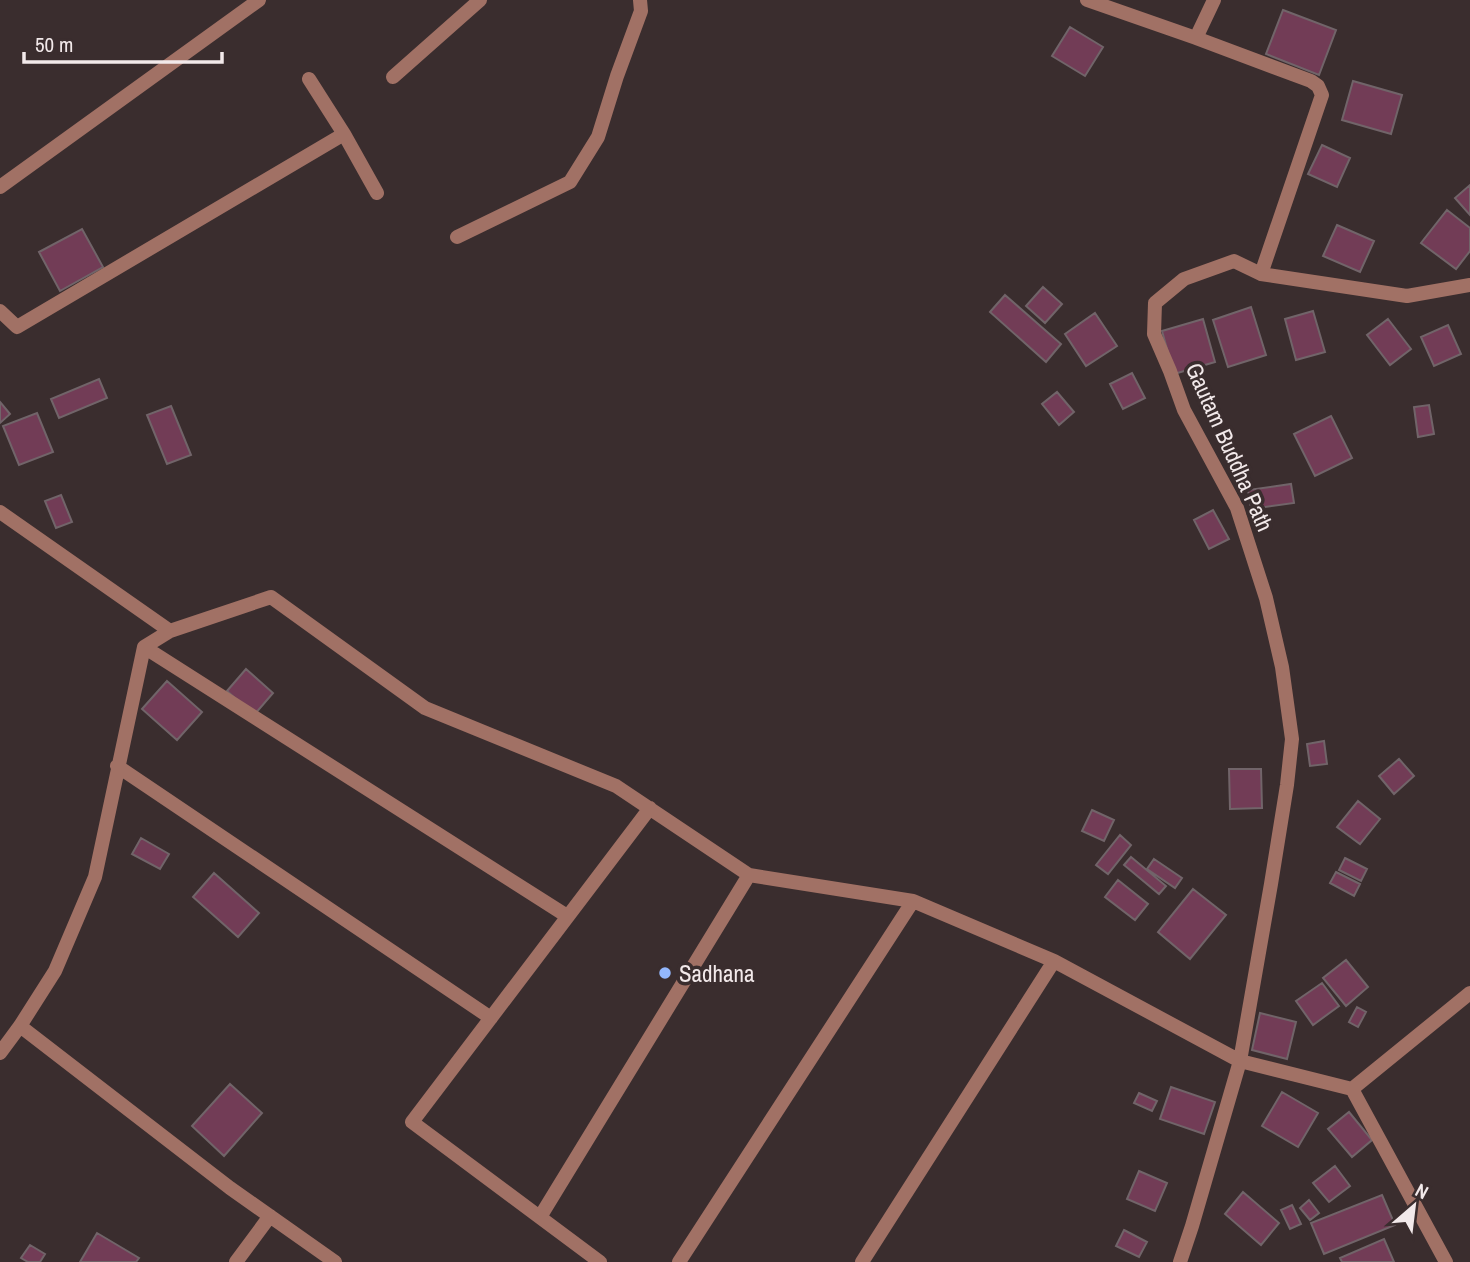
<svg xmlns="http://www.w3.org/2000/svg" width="1470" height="1262" viewBox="0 0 1470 1262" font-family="'Archivo Narrow',sans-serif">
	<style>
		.building { fill: #723c56; stroke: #716469; stroke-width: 2 }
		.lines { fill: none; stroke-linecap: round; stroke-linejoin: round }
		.street { stroke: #a17165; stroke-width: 14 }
		.poi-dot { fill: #93b7fd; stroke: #3a2d2e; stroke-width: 2.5 }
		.labels { text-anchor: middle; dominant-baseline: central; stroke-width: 7; stroke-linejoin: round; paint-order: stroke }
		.street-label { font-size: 23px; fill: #f2e9ea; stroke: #3a2d2e }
		.poi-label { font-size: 23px; fill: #f2e9ea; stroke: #3a2d2e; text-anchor: start }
	</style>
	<rect width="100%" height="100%" fill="#3a2d2e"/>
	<path class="building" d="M1283 10 1336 30 1319 75 1266 54Z
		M1070 27 1103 47 1085 76 1052 56Z
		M1353 81 1402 95 1391 134 1342 120Z
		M1322 145 1350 158 1337 187 1308 174Z
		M1470 185V215L1455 198Z
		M1447 210 1470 228V251L1456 269 1421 243Z
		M1337 225 1374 241 1360 272 1323 256Z
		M82 229 103 267 60 291 39 252Z
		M1043 287 1062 304 1045 323 1026 306Z
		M1005 295 1061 344 1046 362 990 312Z
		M1251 307 1266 355 1228 367 1213 320Z
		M1313 311 1325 352 1296 360 1285 319Z
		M1095 313 1117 346 1086 366 1065 334Z
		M1203 319 1215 362 1174 374 1162 331Z
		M1388 319 1411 349 1390 365 1367 335Z
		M1448 325 1461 354 1434 366 1421 337Z
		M1132 373 1145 398 1123 409 1110 384Z
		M99 379 107 398 59 418 51 399Z
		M1057 392 1074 412 1059 425 1042 404Z
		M0 402 10 414 0 423Z
		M1429 405 1434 434 1418 437 1414 407Z
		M171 406 191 455 167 464 147 415Z
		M37 413 53 452 19 465 3 426Z
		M1331 416 1352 458 1315 476 1294 434Z
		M1291 484 1294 503 1251 509 1248 490Z
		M61 495 72 522 56 528 45 501Z
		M1213 510 1229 539 1209 549 1194 520Z
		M246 669 273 693 254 715 227 691Z
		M167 681 202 712 177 740 142 709Z
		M1324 741 1327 764 1310 766 1307 744Z
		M1399 759 1414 776 1394 794 1379 776Z
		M1229 769H1261L1262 808 1230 809Z
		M1358 801 1380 819 1360 844 1337 827Z
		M1092 810 1114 820 1104 841 1082 831Z
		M1120 835 1131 845 1108 874 1096 865Z
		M141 838 169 854 160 869 132 854Z
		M1131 857 1166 886 1159 894 1124 865Z
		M1345 858 1367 869 1361 881 1339 870Z
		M1154 859 1182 878 1175 888 1147 869Z
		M1336 872 1360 884 1354 896 1330 883Z
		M214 873 259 913 238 937 193 897Z
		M1118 880 1148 904 1135 920 1105 897Z
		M1193 889 1226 915 1190 959 1158 932Z
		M1346 960 1368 987 1346 1006 1323 978Z
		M1322 983 1339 1006 1313 1025 1296 1001Z
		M1357 1007 1366 1012 1358 1027 1349 1022Z
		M1260 1013 1296 1022 1287 1059 1252 1050Z
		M230 1084 262 1113 224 1156 192 1126Z
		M1171 1087 1215 1102 1204 1134 1160 1119Z
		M1282 1092 1318 1113 1298 1147 1262 1126Z
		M1139 1093 1157 1101 1152 1111 1134 1103Z
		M1349 1112 1372 1140 1352 1157 1328 1129Z
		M1335 1166 1350 1186 1329 1202 1313 1183Z
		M1139 1171 1167 1183 1155 1211 1127 1199Z
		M1243 1192 1279 1223 1261 1245 1225 1214Z
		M1382 1195 1395 1225 1324 1254 1311 1223Z
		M1309 1200 1319 1213 1310 1220 1300 1208Z
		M1292 1205 1301 1224 1290 1229 1281 1210Z
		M1124 1230 1147 1242 1139 1257 1116 1246Z
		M97 1233 139 1258 136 1262H80Z
		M1384 1239 1394 1262H1342L1340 1258Z
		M30 1245 45 1254 40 1262H28L21 1258Z"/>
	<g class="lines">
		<path class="street" d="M1087 0 1196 38 1311 81 1318 86 1322 95 1261 274
			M1196 38 1214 0
			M393 77 480 0
			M309 79 344 134
			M0 187 259 0
			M457 237 570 182 598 137 617 76 641 11 640 0
			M0 311 17 327 344 134 377 193
			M0 512 170 631 271 597 425 708 616 786 749 875 913 901 1054 961 1240 1061 1192 1226 1180 1262
			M144 647 567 916
			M117 766 491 1018
			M20 1026 230 1188 335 1262
			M0 1053 20 1026 55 971 95 877 144 647 170 631
			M1352 1089 1470 993
			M540 1217 749 875
			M236 1262 270 1216
			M600 1262 412 1122 650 808
			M679 1262 913 901
			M862 1262 1054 961
			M1446 1262 1352 1089 1240 1061 1271 884 1287 785 1292 739 1282 667 1266 598 1237 508 1184 410 1170 371 1154 334 1155 303 1184 279 1234 261 1261 274 1407 296 1470 285"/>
	</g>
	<circle class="poi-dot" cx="665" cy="973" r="7"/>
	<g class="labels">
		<g class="street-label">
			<text transform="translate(1230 447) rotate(66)">Gautam Buddha Path</text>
		</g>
		<g class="poi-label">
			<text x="679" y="973">Sadhana</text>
		</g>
	</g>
	<g transform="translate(1414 1206) rotate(28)" stroke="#3a2d2e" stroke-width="5" paint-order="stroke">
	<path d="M0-5L12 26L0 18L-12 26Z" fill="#f2e9ea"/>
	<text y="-10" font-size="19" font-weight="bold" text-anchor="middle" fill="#f2e9ea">N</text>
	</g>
	<path d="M24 52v10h198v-10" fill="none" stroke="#f2e9ea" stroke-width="3.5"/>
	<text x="35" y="52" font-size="21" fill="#f2e9ea" stroke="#3a2d2e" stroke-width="5" paint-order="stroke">50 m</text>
</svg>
